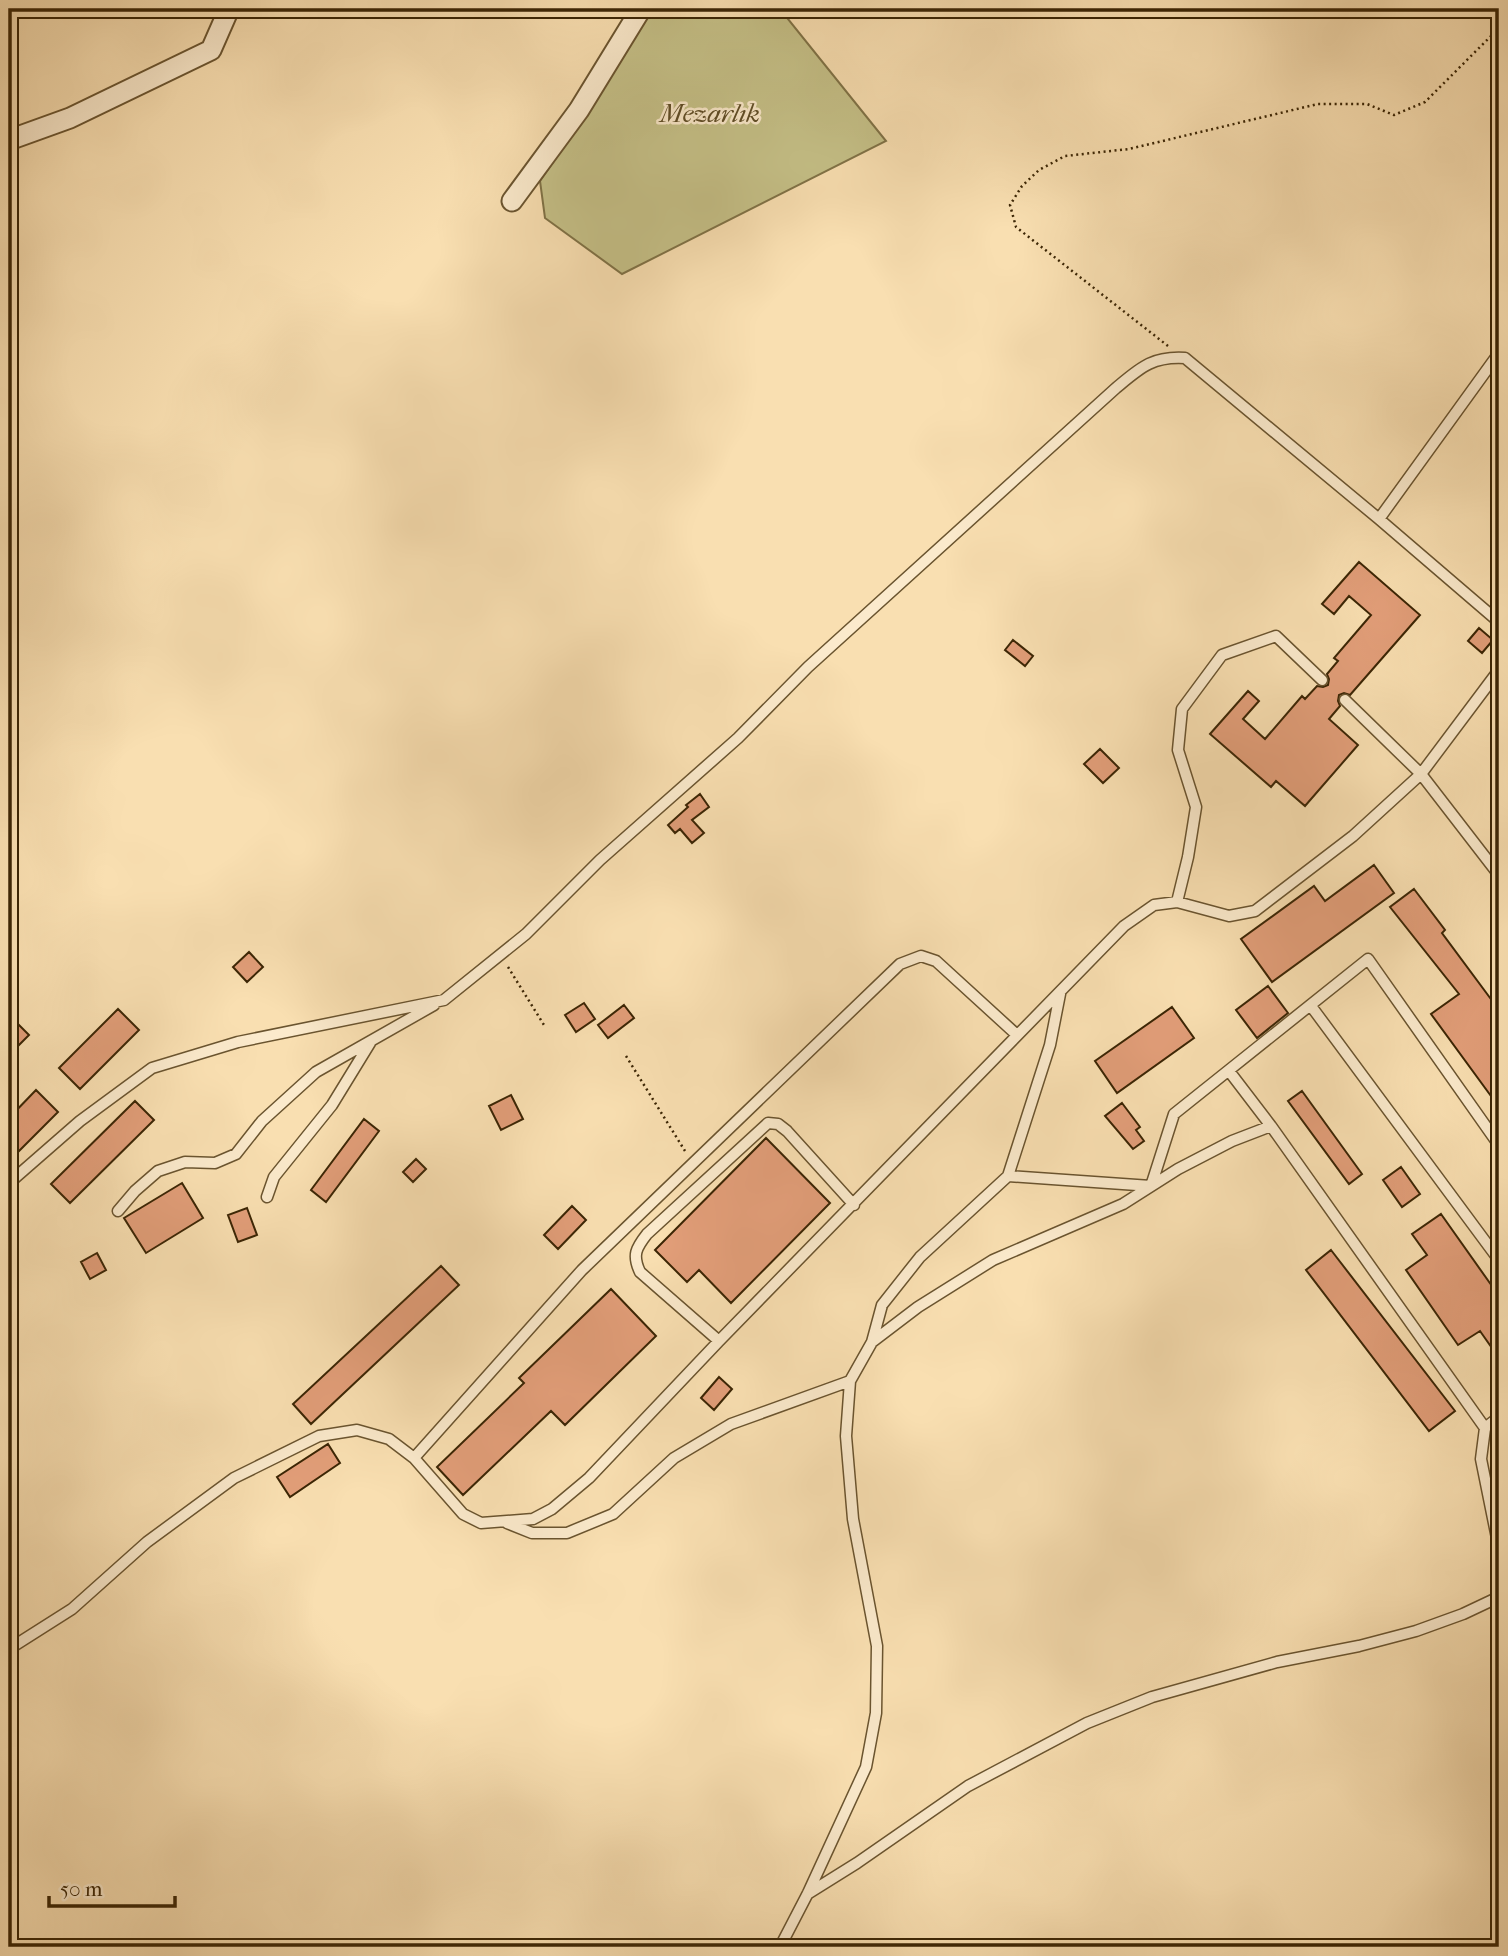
<svg xmlns="http://www.w3.org/2000/svg" width="1508" height="1956" viewBox="0 0 1508 1956" font-family="'IM FELL French Canon',serif">
	<style>
		.green { fill: #c5c087; stroke: #807246; stroke-width: 2 }
		.building { fill: #e29e79; stroke: #3b2504; stroke-width: 2 }
		.lines { fill: none; stroke-linecap: round; stroke-linejoin: round }
		.service-casing { stroke: #6a542f; stroke-width: 13 }
		.minor-casing { stroke: #6a542f; stroke-width: 23 }
		.path { stroke: #3b2504; stroke-width: 2.5; stroke-dasharray: 2 3.5; stroke-linecap: butt }
		.service { stroke: #fbeacc; stroke-width: 10 }
		.minor { stroke: #fbeacc; stroke-width: 19 }
		.labels { text-anchor: middle; dominant-baseline: central; stroke-width: 5; stroke-linejoin: round; paint-order: stroke }
		.park-label { font-size: 26px; font-style: italic; fill: #5e4c25; stroke: #fbeacc }
	</style>
	<rect width="100%" height="100%" fill="#f9dfb1"/>
	<filter id="stains"><feTurbulence type="fractalNoise" baseFrequency=".00286" numOctaves="4"/><feColorMatrix values="0 0 0 0 .2 0 0 0 0 .09 0 0 0 0 .02 0 0 0 .5 -.17"/></filter>
	<radialGradient id="worn" r=".72"><stop offset=".6" stop-color="#630" stop-opacity="0"/><stop offset="1" stop-color="#630" stop-opacity=".3"/></radialGradient>
	<path class="green" d="M652 9H780L886 141 622 274 545 218 540 181 587 113Z"/>
	<path class="building" d="M1359 562 1420 615 1350 695 1344 693 1339 695 1338 701 1340 706 1329 719 1358 745 1305 806 1276 781 1271 787 1210 734 1248 691 1259 701 1243 719 1265 739 1302 696 1305 699 1317 686 1323 687 1328 685 1329 679 1327 674 1338 661 1334 658 1371 615 1349 596 1334 614 1322 604Z
		M1479 628 1493 640 1482 653 1468 641Z
		M1013 640 1033 656 1025 666 1005 650Z
		M1100 749 1119 768 1103 783 1084 764Z
		M700 794 709 807 692 820 704 833 692 843 680 829 675 833 668 825 688 807 686 805Z
		M1374 865 1394 893 1272 982 1241 939 1314 886 1325 901Z
		M1414 889 1445 930 1442 933 1499 1010V1107L1431 1014 1459 994 1390 907Z
		M249 952 263 967 247 982 233 967Z
		M1268 986 1288 1013 1257 1038 1236 1010Z
		M584 1003 595 1019 576 1032 565 1015Z
		M624 1005 634 1018 608 1038 598 1025Z
		M1172 1007 1194 1038 1117 1093 1095 1061Z
		M118 1009 139 1030 80 1089 59 1068Z
		M9 1015 29 1035 9 1055Z
		M36 1090 58 1112 9 1161V1118Z
		M1302 1091 1362 1174 1349 1184 1288 1101Z
		M511 1095 523 1119 501 1130 489 1106Z
		M135 1101 154 1120 70 1203 51 1184Z
		M1122 1103 1140 1127 1136 1130 1144 1141 1133 1149 1105 1116Z
		M364 1119 379 1131 326 1202 311 1190Z
		M766 1138 830 1203 731 1303 699 1270 687 1282 655 1250Z
		M416 1159 426 1169 413 1182 403 1172Z
		M1401 1167 1420 1194 1402 1207 1383 1180Z
		M182 1183 203 1218 146 1253 124 1218Z
		M572 1206 586 1220 558 1249 544 1235Z
		M247 1208 257 1235 238 1242 228 1215Z
		M1441 1214 1499 1296V1358L1480 1331 1458 1345 1406 1270 1427 1255 1412 1234Z
		M1331 1250 1455 1411 1429 1431 1306 1270Z
		M97 1253 106 1270 90 1279 81 1262Z
		M441 1266 459 1285 311 1424 293 1404Z
		M611 1289 656 1336 565 1425 551 1411 463 1495 437 1467 524 1383 519 1378Z
		M719 1377 732 1389 714 1410 701 1398Z
		M328 1444 340 1463 290 1497 277 1477Z"/>
	<g class="lines">
		<defs>
			<path id="service" d="M1379 519 1499 353
				M1345 700 1421 774 1499 875
				M1177 902 1188 857 1196 807 1178 750 1182 709 1222 655 1276 636 1322 680
				M1311 1006 1499 1260
				M1229 1071 1271 1126 1485 1428
				M1008 1176 1151 1186 1174 1114 1368 959 1499 1145
				M9 1183 80 1121 152 1068 238 1042 444 1000 526 934 600 860 738 738 808 667 1116 388C1140 368 1152 356 1185 358L1379 519 1499 622
				M267 1197 274 1177 332 1105 370 1043
				M118 1211 135 1191 158 1171 185 1162 215 1163 236 1154 262 1121 316 1072 434 1005
				M719 1341 640 1272C632 1255 636 1248 647 1234L768 1123 778 1124 787 1131 854 1205
				M872 1342 882 1305 920 1257 1008 1176 1050 1045 1060 994
				M1499 1417 1485 1428 1481 1459 1499 1548
				M414 1458 582 1270 900 964 921 956 936 961 1017 1035
				M507 1523 532 1533H567L613 1514 674 1458 731 1424 850 1381
				M9 1649 72 1609 147 1542 234 1478 319 1436 357 1430 389 1439 414 1458 463 1514 481 1523 533 1519 552 1509 589 1478 719 1341 1124 926 1154 905 1177 902 1229 916 1255 911 1353 836 1421 774 1499 670
				M809 1893 857 1863 968 1786 1087 1723 1152 1697 1277 1662 1359 1646 1416 1631 1463 1614 1499 1597
				M780 1947 808 1893 866 1767 876 1713 877 1646 853 1519 846 1436 850 1381 872 1342 918 1307 993 1260 1123 1204 1178 1169 1232 1141 1271 1126"/>
			<path id="minor" d="M9 140 70 118 211 50 229 9
				M512 201 579 110 641 9"/>
		</defs>
		<use href="#service" class="service-casing"/>
		<use href="#minor" class="minor-casing"/>
		<path class="path" d="M1168 346 1016 227 1010 205 1022 186 1039 170 1065 156 1129 149 1318 104H1367L1394 115 1425 102 1499 28
			M508 967 544 1025
			M626 1056 685 1151"/>
		<use href="#service" class="service"/>
		<use href="#minor" class="minor"/>
	</g>
	<g class="labels">
		<g class="park-label">
			<text x="710" y="113">Mezarlık</text>
		</g>
	</g>
	<rect width="1508" height="1956" fill="none" stroke="#f9dfb1" stroke-width="35"/>
	<rect x="10" y="10" width="1487" height="1935" fill="none" stroke="#3b2504" stroke-width="3.5"/>
	<rect x="18" y="18" width="1473" height="1921" fill="none" stroke="#3b2504" stroke-width="2"/>
	<path d="M49 1896v10h126v-10" fill="none" stroke="#3b2504" stroke-width="3.5"/>
	<text x="60" y="1896" font-size="21" fill="#3b2504" stroke="#fbeacc" stroke-width="5" paint-order="stroke">50 m</text>
	<rect width="100%" height="100%" filter="url(#stains)"/>
	<rect width="100%" height="100%" fill="url(#worn)"/>
</svg>
